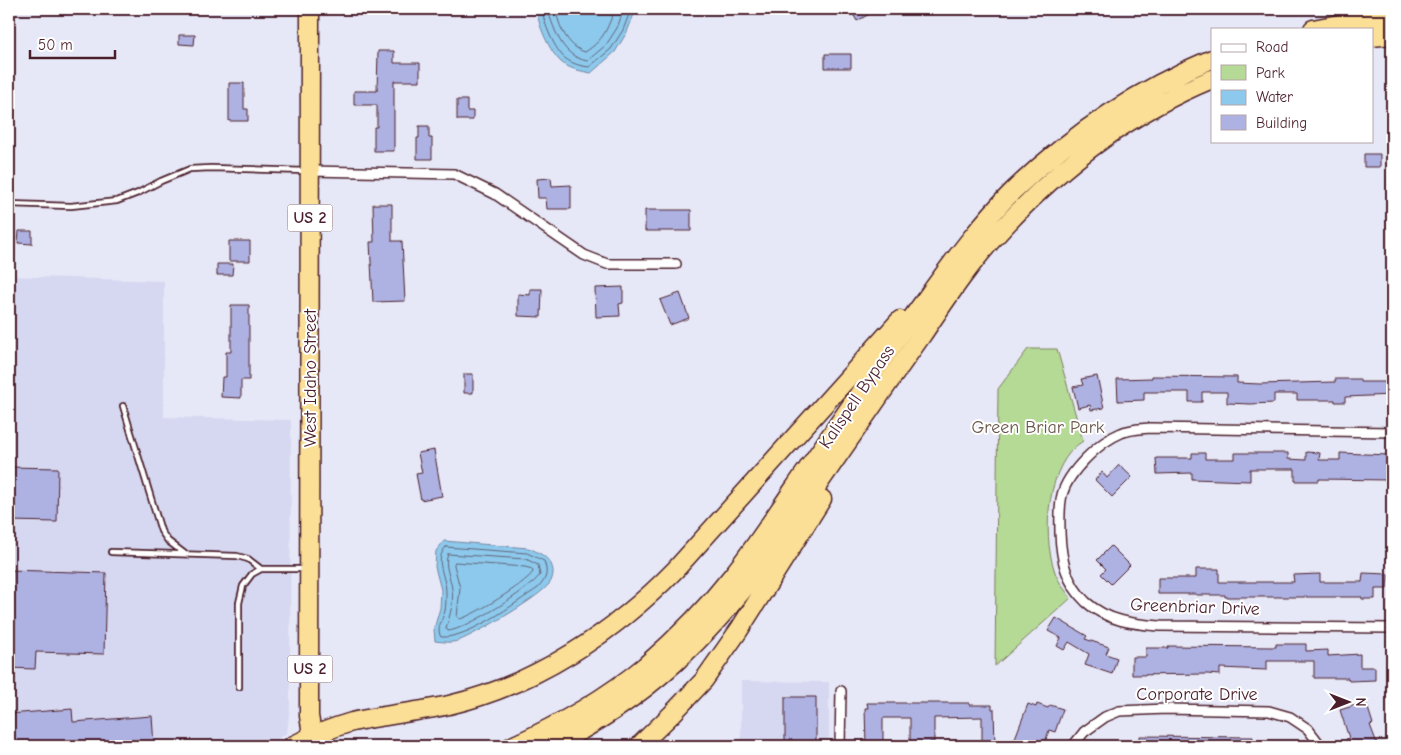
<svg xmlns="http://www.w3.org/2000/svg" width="1401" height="755" viewBox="0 0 1401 755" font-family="'Comic Neue',sans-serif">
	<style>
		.built { fill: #d6d8f1 }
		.green { fill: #b4da95; stroke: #7f7c60 }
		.water { fill: #8cc9ec; stroke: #72859f }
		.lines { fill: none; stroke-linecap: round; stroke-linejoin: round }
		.shore { stroke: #646378; stroke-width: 1 }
		.building { fill: #aeb2e3; stroke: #4a1f2b }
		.lane-casing { stroke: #4a1f2b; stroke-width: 8 }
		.street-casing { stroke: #4a1f2b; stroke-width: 12 }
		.highway-casing { stroke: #4a1f2b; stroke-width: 21 }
		.lane { stroke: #fff; stroke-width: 4.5 }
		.street { stroke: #fff; stroke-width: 9 }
		.highway { stroke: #fbdf96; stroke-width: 18 }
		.labels { text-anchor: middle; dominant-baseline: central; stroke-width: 4; stroke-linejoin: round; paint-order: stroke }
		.shield { fill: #fff; stroke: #80626b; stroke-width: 1 }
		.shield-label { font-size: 16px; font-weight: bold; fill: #4a1f2b }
		.street-label { font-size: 18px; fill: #4a1f2b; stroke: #fff }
		.park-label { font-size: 18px; fill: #6a574b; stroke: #fff }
	</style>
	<rect width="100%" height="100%" fill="#e7e8f7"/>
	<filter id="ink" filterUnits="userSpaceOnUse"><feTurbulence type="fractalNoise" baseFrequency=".02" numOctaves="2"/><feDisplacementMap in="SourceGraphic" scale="10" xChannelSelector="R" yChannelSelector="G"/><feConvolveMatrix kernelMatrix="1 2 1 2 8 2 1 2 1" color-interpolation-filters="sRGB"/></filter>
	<g filter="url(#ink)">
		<path class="built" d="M9 276 164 281V417L291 420 290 707 287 733 267 746H9Z
			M741 681 829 682V746H741Z"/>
		<path class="green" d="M1028 349H1057L1083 441C1047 462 1042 533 1054 569 1057 580 1064 589 1071 598L995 666 998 389Z"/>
		<path class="water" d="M537 9H636L627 32 615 52 591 73C581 71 569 69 561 62 550 52 537 24 537 9Z
			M444 541 528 548C542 553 559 563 551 581 545 595 474 635 458 641 451 643 443 642 435 641L434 629 440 608 441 590 435 567 436 551Z"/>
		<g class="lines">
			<path class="shore" d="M542 9C543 22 555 51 566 59 573 64 581 66 589 67L611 49 623 30 631 9
				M548 9 549 14C556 34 563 56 587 61L606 45 617 28 624 9
				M556 9C558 26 568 47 585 52 604 40 607 29 615 9
				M446 547 527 553 544 561C548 573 547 578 538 588 515 603 468 639 441 637 436 629 442 620 445 611 446 605 446 598 446 592 446 576 433 560 446 547Z
				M448 554 526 559 538 565 540 575C530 589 465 630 448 631L446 628C450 615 454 603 452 589 451 577 443 566 448 554Z
				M455 562 525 567 532 569 533 572C525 584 474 615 460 619L457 617 460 588 454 565Z"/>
		</g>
		<path class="building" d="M850 9H878L857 21Z
			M179 35H195L194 45 179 44Z
			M378 51H394V63H420V81H394V151H374V127H377V105H354V91H377Z
			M825 54H851V68H825Z
			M229 83H244V109H248V121H229Z
			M457 100H467V111H473V120H457Z
			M419 126H429V138H432V159H417V138H419Z
			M1364 154H1380V167H1364Z
			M551 178 552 186 571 185V209H547L546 198H538L537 179Z
			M373 204H392V241H402L405 301 373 302 370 242H374Z
			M645 210H691V231H645Z
			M19 231H32V244L18 243Z
			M229 241H250V261H229Z
			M217 264H233L232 275H217Z
			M623 287V303L619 304 620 316 596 317 595 288Z
			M530 289H542L541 317 518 316V294L530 295Z
			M680 293 689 318 670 325 660 300Z
			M231 305H249V380H241V398L221 397 222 377H226V352H231Z
			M464 374H473V393H464Z
			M1097 376 1104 408 1091 410 1090 405 1078 408 1073 387 1083 385 1081 379Z
			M1152 376 1237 377V383L1260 384 1335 382V379H1360V382H1392V395L1345 397V402H1335V400H1297V394H1274V403L1250 404 1227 403V392H1202V402H1189V392H1144V400L1118 401 1117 379 1152 378Z
			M434 450 442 496 421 500 416 474 422 473 418 453Z
			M1306 452 1320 453 1319 460H1340V453L1389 455V480L1319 479V481H1295V469H1250V481L1192 479V473L1157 474 1156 458H1192V453H1205V459H1235V453H1288V459L1306 460Z
			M1119 465 1132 477 1112 497 1095 480 1102 472 1107 478Z
			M9 467 58 468 57 522 9 521Z
			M1111 546 1130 565 1111 584 1101 574 1106 569 1097 560Z
			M1196 569H1219V582H1294L1293 575 1320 574V582H1362L1363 573 1388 574 1387 589H1375V599H1362V597H1225V595H1196V594H1158V578H1196Z
			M9 570 106 573 104 654 36 652 35 669 9 668Z
			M1056 618 1087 636 1085 639 1109 647 1106 654 1117 658 1112 674 1085 665 1089 654 1069 642 1064 650 1057 646 1061 638 1048 631Z
			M1276 644H1306V651L1328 650V656L1360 654V667H1375V680L1349 681 1348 678H1314V661H1267V670L1220 668V675L1207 674 1132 675V657H1146V648H1168V646L1276 647Z
			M785 697H816V746H785Z
			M1366 702 1373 724 1370 725 1378 746H1349L1346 739 1349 738 1340 710Z
			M867 703H969V705H992V709H994L995 746H982V717L934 718V742H930V746H915V742H910V718H883V746H866L865 708H868Z
			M1028 704 1036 707 1037 704 1048 708 1050 705 1063 709 1055 732 1049 730 1044 746H1012Z
			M72 709 73 722 152 716 154 746H10L9 714Z
			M1140 736 1253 737V746H1140Z"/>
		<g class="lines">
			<defs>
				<path id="lane" d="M9 204 71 206 117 201 138 193 161 181 190 169 211 168 306 171
					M123 406 161 531 168 541 185 554
					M111 552 237 556 248 559 261 569
					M239 687V603L243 586 252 574 261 569H306"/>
				<path id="street" d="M310 171 454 174 495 194 584 255 607 264H676
					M1392 432 1150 428C1140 429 1130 429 1121 433 1099 442 1068 472 1062 495 1059 507 1060 520 1060 533 1061 559 1066 583 1086 602 1107 621 1133 624 1160 626L1392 628
					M840 746 841 691
					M1073 746 1084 732 1105 717 1119 711 1166 709 1269 711 1290 717 1308 729 1321 746"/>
				<path id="highway" d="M310 9 309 716 314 745
					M1313 29 1349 22 1392 17
					M1372 37 1392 35
					M292 746C311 736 331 728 352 722 384 715 417 712 449 705 535 685 615 632 676 569L900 320
					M512 746C559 725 605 699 645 666 676 639 706 609 732 576 754 549 773 519 793 490 837 427 879 363 925 300 952 263 980 224 1013 191 1071 135 1137 90 1212 59
					M551 746C645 701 711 636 772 552 787 532 801 510 815 489 851 437 886 386 922 335 947 298 972 260 1003 228 1062 164 1131 112 1212 79
					M639 746 672 714 704 680 739 630 822 499"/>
			</defs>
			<use href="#lane" class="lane-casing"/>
			<use href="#street" class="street-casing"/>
			<use href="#highway" class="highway-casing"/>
			<use href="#lane" class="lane"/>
			<use href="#street" class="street"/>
			<use href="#highway" class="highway"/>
		</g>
	</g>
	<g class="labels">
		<g class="shield">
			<rect x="287.5" y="204.5" width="45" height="27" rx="4"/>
			<rect x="287.5" y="655.5" width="45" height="27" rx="4"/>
		</g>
		<g class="shield-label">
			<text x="310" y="218">US 2</text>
			<text x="310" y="669">US 2</text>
		</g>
		<g class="street-label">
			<text transform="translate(310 378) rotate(-90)">West Idaho Street</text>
			<text transform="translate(857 397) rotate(-56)">Kalispell Bypass</text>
			<text transform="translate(1195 607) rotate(2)">Greenbriar Drive</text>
			<text x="1197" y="694">Corporate Drive</text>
		</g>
		<g class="park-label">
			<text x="1038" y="427">Green Briar Park</text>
		</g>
	</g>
	<rect width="1401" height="755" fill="none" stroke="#fff" stroke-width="30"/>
	<rect x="15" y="15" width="1371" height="725" fill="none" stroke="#4a1f2b" stroke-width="2" filter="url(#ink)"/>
	<rect x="1211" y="28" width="162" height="115" fill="#ffffff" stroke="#b7a5aa"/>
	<rect x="1221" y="44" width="25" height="8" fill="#ffffff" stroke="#b7a5aa"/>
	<text x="1256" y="52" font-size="15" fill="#4a1f2b">Road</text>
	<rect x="1221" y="65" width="25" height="15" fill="#b4da95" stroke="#b7a5aa"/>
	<text x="1256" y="78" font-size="15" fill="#4a1f2b">Park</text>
	<rect x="1221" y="90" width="25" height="15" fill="#8cc9ec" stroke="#b7a5aa"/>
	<text x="1256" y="102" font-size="15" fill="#4a1f2b">Water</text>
	<rect x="1221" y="115" width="25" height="15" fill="#aeb2e3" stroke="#b7a5aa"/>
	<text x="1256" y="128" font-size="15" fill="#4a1f2b">Building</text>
	<g transform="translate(1348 702) rotate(90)" stroke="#ffffff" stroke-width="4" paint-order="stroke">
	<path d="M0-4L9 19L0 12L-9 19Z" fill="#4a1f2b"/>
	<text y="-8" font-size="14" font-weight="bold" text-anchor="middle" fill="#4a1f2b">N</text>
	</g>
	<path d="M30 50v8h85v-8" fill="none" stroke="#4a1f2b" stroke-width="2.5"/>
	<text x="38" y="50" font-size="15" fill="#4a1f2b" stroke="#ffffff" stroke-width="4" paint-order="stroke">50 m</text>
</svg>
